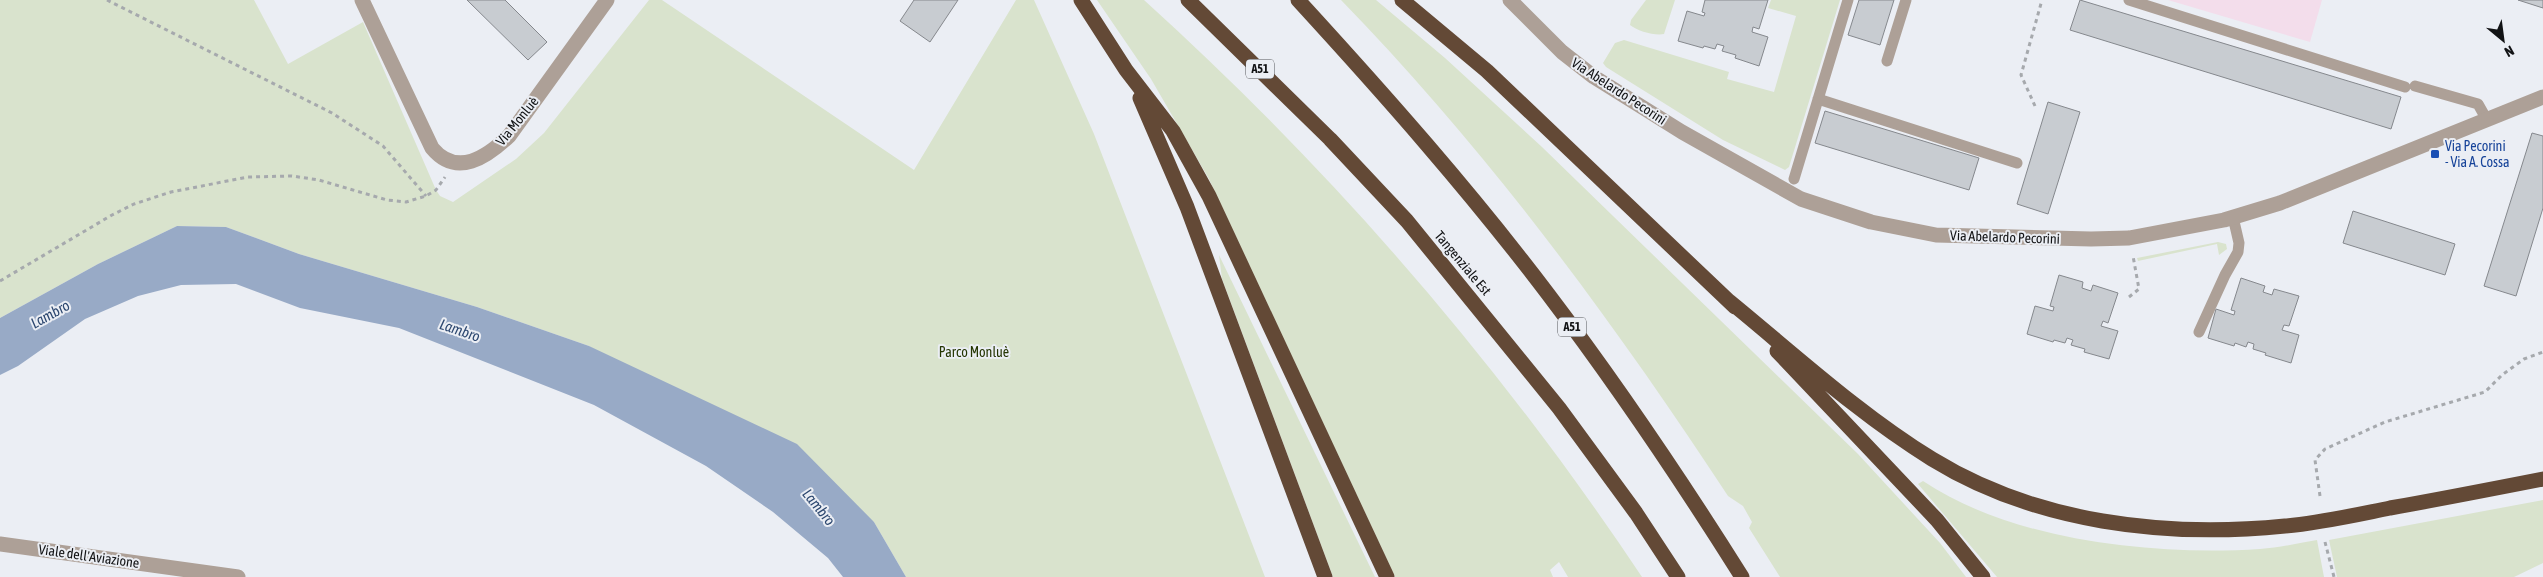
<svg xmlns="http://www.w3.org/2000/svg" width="2543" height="577" viewBox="0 0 2543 577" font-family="'Asap Condensed',sans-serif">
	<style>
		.education { fill: #f3ddeb }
		.green { fill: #d9e3cd }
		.water { fill: #98aac6 }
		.building { fill: #c8ccd1; stroke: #85888d }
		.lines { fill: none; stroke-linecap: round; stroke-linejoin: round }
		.path { stroke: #a6a9ad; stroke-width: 3; stroke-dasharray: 4 4; stroke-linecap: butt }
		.lane { stroke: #ada097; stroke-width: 11 }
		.street { stroke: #ada097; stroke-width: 15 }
		.highway { stroke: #634936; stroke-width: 15 }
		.transit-dot { fill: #1a4fb4; stroke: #ebeef4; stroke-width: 2 }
		.labels { text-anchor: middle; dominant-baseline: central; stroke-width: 4; stroke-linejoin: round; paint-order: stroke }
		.shield { fill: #ebeef4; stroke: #535558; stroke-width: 1 }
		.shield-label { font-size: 12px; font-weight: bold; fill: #121315 }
		.street-label { font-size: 14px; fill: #121315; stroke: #ebeef4 }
		.transit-label { font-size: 14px; fill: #164399; stroke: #ebeef4; text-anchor: start }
		.park-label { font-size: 14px; fill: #253603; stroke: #ebeef4 }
		.water-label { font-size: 15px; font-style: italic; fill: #2c476f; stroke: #ebeef4 }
	</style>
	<rect width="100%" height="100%" fill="#ebeef4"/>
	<path class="education" d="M2168 0H2322L2310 42Z"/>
	<path class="green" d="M0 0H254L288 64 363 22 436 190 440 196 453 202 516 159 544 133 649 0H662L914 170 1016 0H1034L1094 134 1265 577H906L874 522 589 346 477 307 299 254 226 227 177 226 98 264 0 318Z
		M1097 0H1144C1333 171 1500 364 1642 577H1568L1559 562 1550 570 1553 577H1395L1209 179 1151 79Z
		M1341 0H1376L1445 58 1542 147 1858 454 1940 543 1966 577H1780L1749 528 1752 522 1743 506 1728 496C1613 321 1488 151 1341 0Z
		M1646 0H1675L1664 34C1655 36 1637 31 1630 25L1631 20Z
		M1771 0H1840L1789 167 1785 170 1723 140 1606 67 1603 63 1615 43 1624 40 1729 72 1727 79 1774 92 1796 16 1768 8Z
		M2218 242 2226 244 2227 249 2219 255 2217 244 2138 261 2137 258Z
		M1219 255 1375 577H1333L1222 279Z
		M1923 481C2012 541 2155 556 2260 549 2279 548 2298 543 2317 540L2324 577H1997L1918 484Z
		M2543 500V563L2514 577H2337L2329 540Z"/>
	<path class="water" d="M177 226 226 227 299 254 477 307 589 346 797 444 874 522 906 577H843L828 558 773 512 706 466 594 405 399 328 300 308 236 284 181 285 138 296 85 319 18 366 0 375V318L98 264Z"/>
	<path class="building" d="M467 0H505L547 42 528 60Z
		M914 0H958L930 42 900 21Z
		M1705 0H1768L1759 29 1753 27 1752 32 1768 37 1759 66 1735 58 1736 55 1722 51 1724 46 1717 44 1715 49 1704 46 1703 48 1678 41 1687 11 1704 16 1705 13 1702 12Z
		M1859 0H1894L1880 45 1848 35Z
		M2080 0 2401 97 2391 129 2070 30Z
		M2518 0H2543V8Z
		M2048 102 2080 112 2048 214 2017 204Z
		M1825 111 1979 158 1969 190 1815 143Z
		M2532 133 2543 136V208L2516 296 2484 286Z
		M2353 211 2455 244 2445 275 2343 243Z
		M2059 275 2083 282 2082 288 2091 291 2093 285 2118 293 2108 323 2103 321 2101 326 2118 331 2109 359 2084 352 2085 349 2071 345 2073 340 2067 338 2065 343 2054 340 2053 342 2027 334 2035 306 2053 311 2054 307 2050 306Z
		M2241 278 2265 286 2263 292 2272 295 2274 289 2299 296 2289 326 2284 325 2282 330 2299 335 2291 363 2265 355 2266 353 2253 349 2254 344 2248 342 2246 347 2235 343 2234 346 2208 338 2216 309 2234 315 2235 311 2231 310Z"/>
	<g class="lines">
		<path class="path" d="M107 0 332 113 383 146 426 196
			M2035 106 2021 75 2042 0
			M0 281 112 215 134 204 171 192 248 177 292 176 319 180 387 200 406 202 426 196 436 190 445 177
			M2129 297 2139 289 2133 256
			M2320 496 2315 460 2325 449 2385 422 2485 392 2502 375 2524 359 2543 352
			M2325 542 2334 577"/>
		<path class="lane" d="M2129 0 2405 87
			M1887 61 1906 0
			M2415 86 2478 104 2487 120
			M1818 99 2017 163
			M1794 179 1848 0
			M2199 332 2225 275 2238 252 2239 243 2233 217"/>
		<path class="street" d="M362 0 432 148C457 178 487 157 509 136L607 0
			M1510 0 1562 52 1594 77 1682 132 1801 199 1871 222 1936 235 2091 239 2129 238 2224 220 2280 203 2543 97
			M0 544 238 577"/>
		<path class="highway" d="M1081 0 1126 70 1173 131 1209 196 1387 577
			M1188 0 1330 139 1407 221 1559 408 1636 513 1678 577
			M1298 0C1385 95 1470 191 1548 294 1617 385 1681 480 1742 577
			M1402 0 1487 71 1735 307
			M1140 98 1187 207 1325 577
			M1729 301C1795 355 1859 414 1932 459 2036 523 2165 538 2285 526 2320 523 2355 515 2390 508 2441 499 2492 489 2543 479
			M1777 351 1937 520 1983 577"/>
	</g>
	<rect class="transit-dot" x="2430" y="149" width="10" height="10" rx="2.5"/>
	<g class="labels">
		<g class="shield">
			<rect x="1246" y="59.5" width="28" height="19" rx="4"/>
			<rect x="1558" y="317.5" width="28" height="19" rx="4"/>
		</g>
		<g class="shield-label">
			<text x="1260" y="69">A51</text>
			<text x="1572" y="327">A51</text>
		</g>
		<g class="street-label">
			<text transform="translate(1619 91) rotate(33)">Via Abelardo Pecorini</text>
			<text transform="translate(517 121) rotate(-51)">Via Monluè</text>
			<text transform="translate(2005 237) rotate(2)">Via Abelardo Pecorini</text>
			<text transform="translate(1463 263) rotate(50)">Tangenziale Est</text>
			<text transform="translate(89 556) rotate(8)">Viale dell'Aviazione</text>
		</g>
		<g class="transit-label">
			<text x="2445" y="146">Via Pecorini<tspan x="2445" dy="16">- Via A. Cossa</tspan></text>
		</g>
		<g class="park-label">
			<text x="974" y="352">Parco Monluè</text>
		</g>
		<g class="water-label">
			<text transform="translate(50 314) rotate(-29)">Lambro</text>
			<text transform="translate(460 330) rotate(19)">Lambro</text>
			<text transform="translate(819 507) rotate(51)">Lambro</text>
		</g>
	</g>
	<g transform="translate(2503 40) rotate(151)" stroke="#ebeef4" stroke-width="4" paint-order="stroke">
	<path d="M0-4L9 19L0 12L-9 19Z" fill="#121315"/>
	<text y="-8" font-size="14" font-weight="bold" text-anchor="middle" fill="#121315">N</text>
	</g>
</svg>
